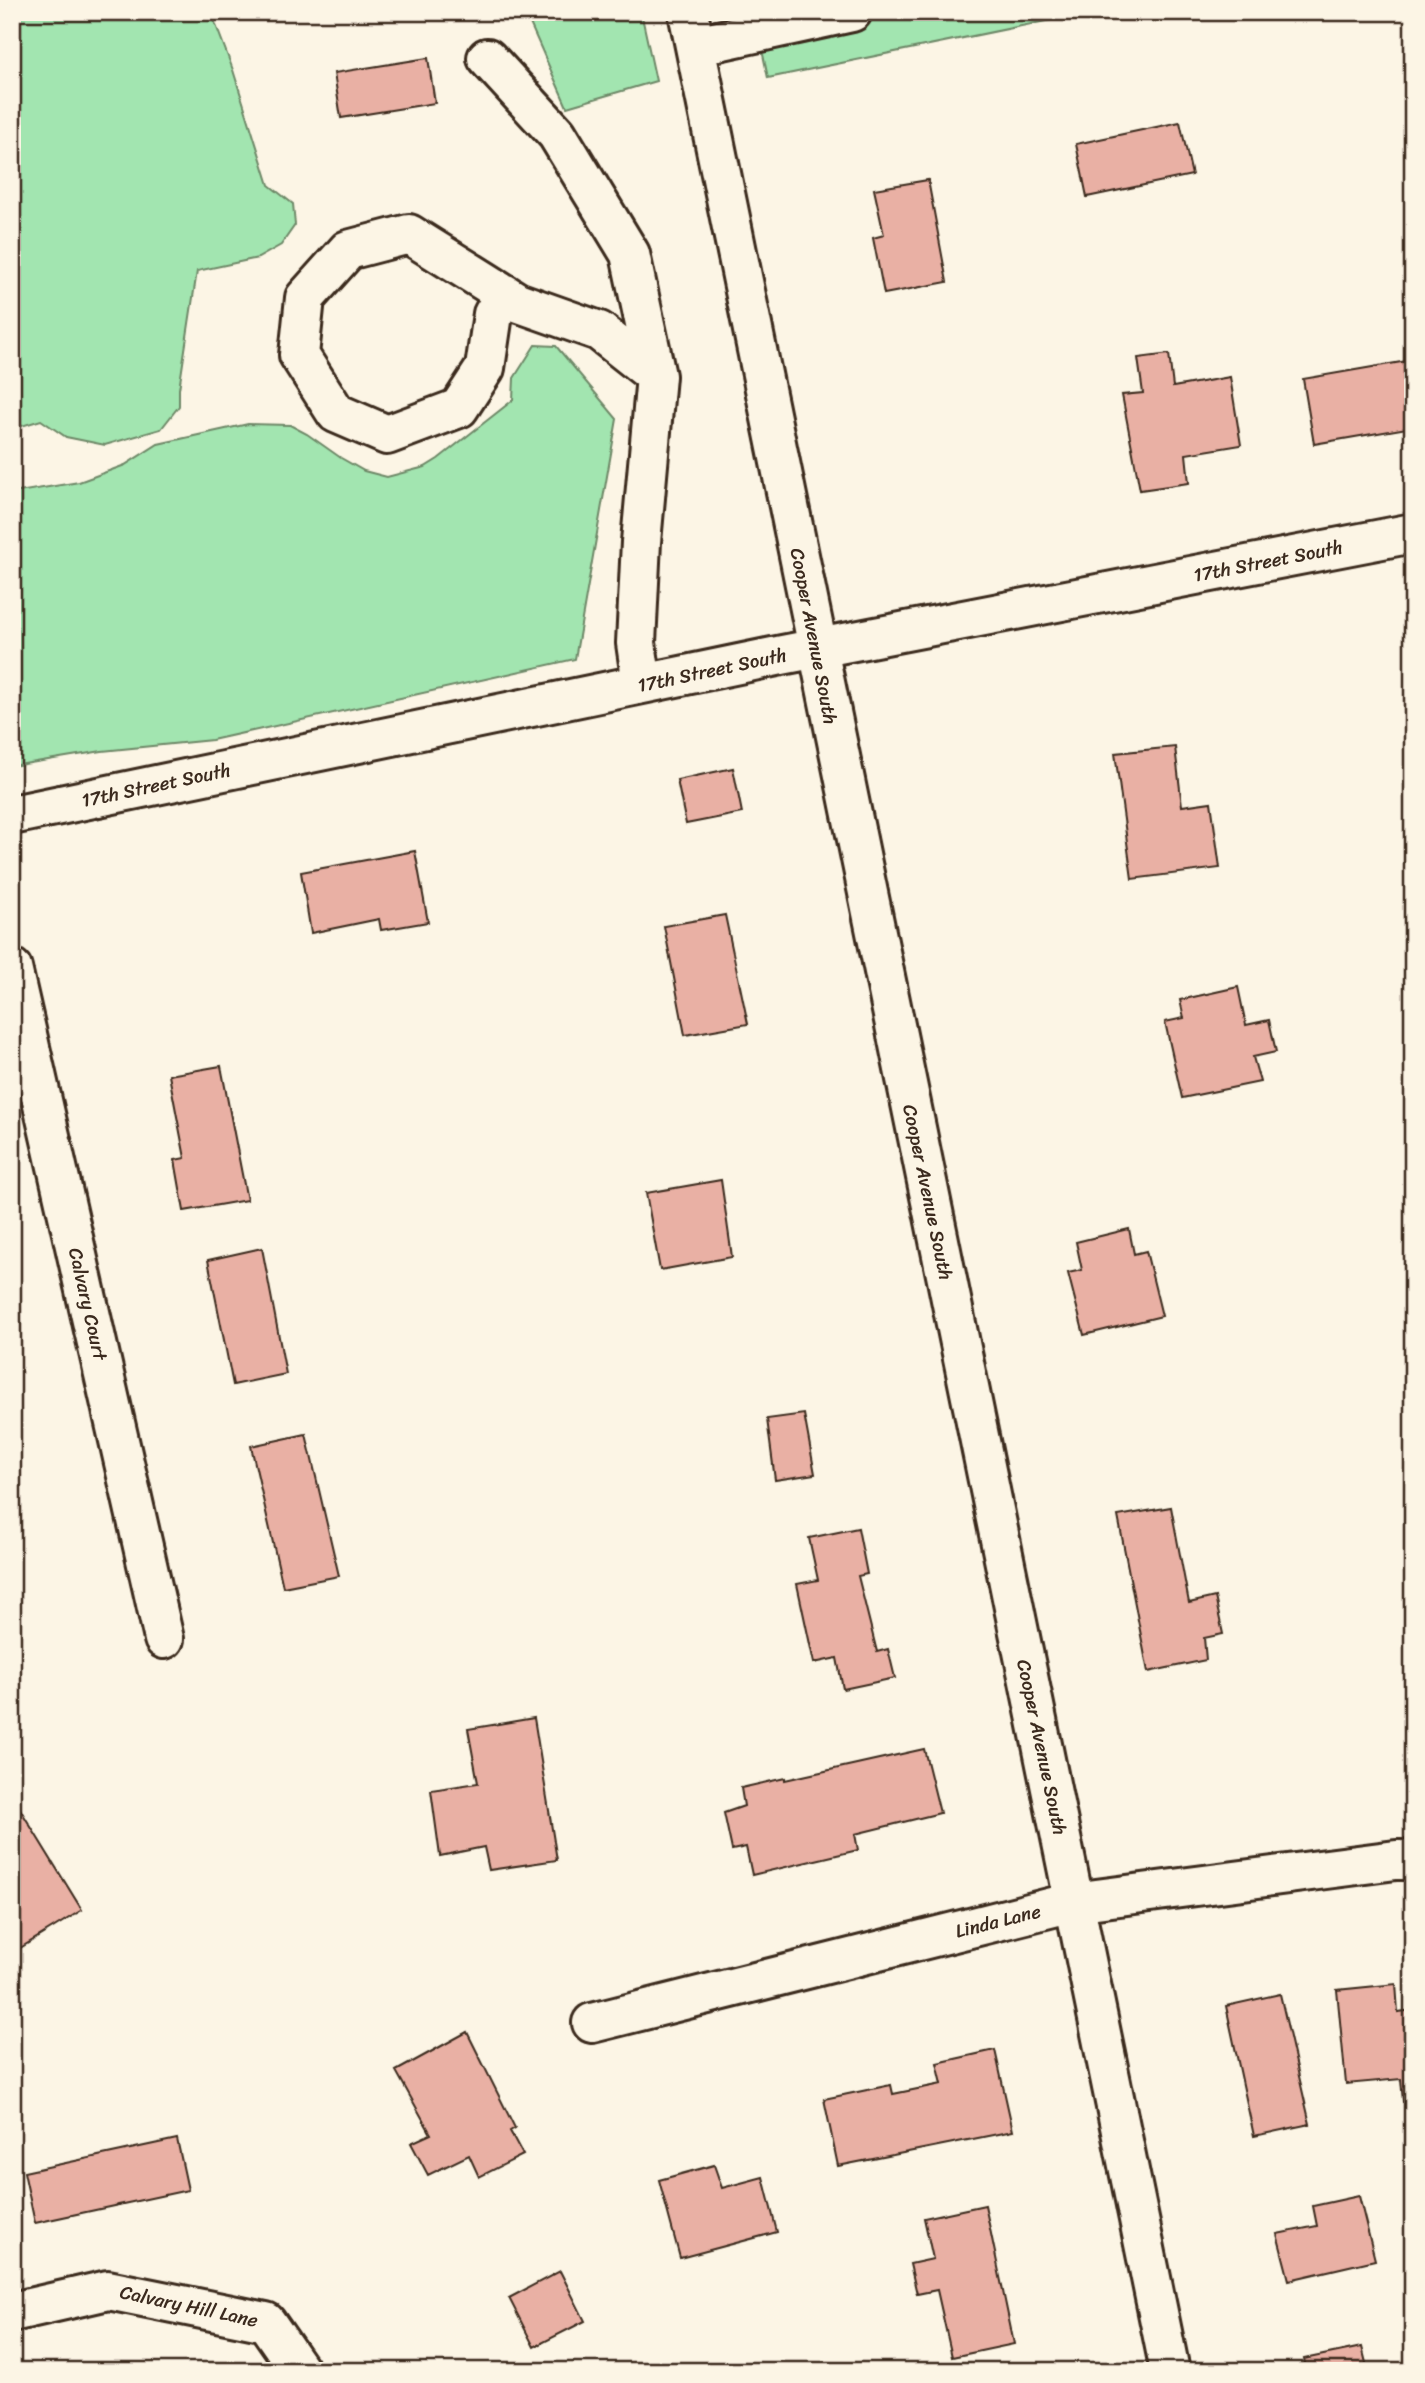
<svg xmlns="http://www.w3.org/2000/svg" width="1425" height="2383" viewBox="0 0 1425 2383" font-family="Sriracha,sans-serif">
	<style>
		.green { fill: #a2e5b0; stroke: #6e8867; stroke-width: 2 }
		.building { fill: #e9b0a4; stroke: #3b2a1e; stroke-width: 2 }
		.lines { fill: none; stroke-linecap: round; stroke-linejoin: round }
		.minor-casing { stroke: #3b2a1e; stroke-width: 44 }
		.minor { stroke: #fcf5e5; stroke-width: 38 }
		.labels { text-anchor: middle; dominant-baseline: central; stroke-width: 5; stroke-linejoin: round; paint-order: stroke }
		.street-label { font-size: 19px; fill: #3b2a1e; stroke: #fcf5e5 }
	</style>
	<rect width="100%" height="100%" fill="#fcf5e5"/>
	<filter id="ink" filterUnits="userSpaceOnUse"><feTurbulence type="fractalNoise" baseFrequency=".0143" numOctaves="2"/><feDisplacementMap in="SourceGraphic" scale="14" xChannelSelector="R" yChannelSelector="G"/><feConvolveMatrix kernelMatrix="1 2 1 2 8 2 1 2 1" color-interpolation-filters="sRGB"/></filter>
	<g filter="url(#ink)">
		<path class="green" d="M12 12H211L233 70 269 185 293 204 295 225 281 245 258 258 197 271 179 389V406L161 429 105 445 66 437 41 420 12 429Z
			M525 12H641L656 81 567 107Z
			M754 12H1090L768 78Z
			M535 345 556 346 617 419 575 659 212 740 102 751 12 766V493L79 482 125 465 158 444 248 424 290 425 307 434 341 458 364 471 387 477 425 467 438 459 513 400 514 378Z"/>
		<path class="building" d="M428 58 435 103 341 118 334 73Z
			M1180 122 1192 175 1087 197 1076 144Z
			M928 180 947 282 884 294 873 238 884 235 874 189Z
			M1169 354 1173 387 1230 377 1241 445 1186 454 1189 483 1140 490 1122 395 1143 393 1138 358Z
			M1413 360V427L1314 444 1303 379Z
			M1175 747 1182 806 1211 802 1220 868 1132 879 1115 753Z
			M733 768 742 813 686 824 677 780Z
			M1413 810V850L1405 848Z
			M415 851 428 922 381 930 379 919 311 933 301 872Z
			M725 915 748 1024 685 1035 664 926Z
			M1238 987 1246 1025 1269 1020 1276 1052 1253 1057 1260 1082 1182 1098 1165 1022 1184 1018 1180 1000Z
			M221 1066 247 1200 184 1211 175 1160 185 1158 169 1075Z
			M721 1180 732 1257 660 1270 646 1193Z
			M1129 1229 1134 1254 1146 1251 1162 1316 1084 1335 1068 1273 1082 1270 1076 1242Z
			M262 1248 286 1374 233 1385 208 1260Z
			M804 1414 815 1474 775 1480 767 1419Z
			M306 1434 339 1576 283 1587 251 1446Z
			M1171 1507 1189 1603 1215 1597 1223 1634 1204 1638 1206 1660 1148 1672 1118 1516Z
			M858 1528 867 1574 858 1576 877 1652 888 1649 895 1678 843 1689 837 1658 814 1663 797 1584 818 1580 809 1538Z
			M534 1718 557 1860 489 1870 484 1847 440 1856 431 1790 478 1783 468 1729Z
			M924 1749 940 1813 855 1834 858 1850 752 1875 746 1847 732 1850 724 1813 744 1806 741 1788 785 1778V1780Z
			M12 1796 82 1910 12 1953Z
			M1396 1984 1398 2012 1413 2010V2101L1403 2102 1401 2079 1346 2084 1337 1990Z
			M1280 1994 1310 2124 1254 2136 1226 2006Z
			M467 2032 515 2128 510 2131 523 2155 479 2177 469 2155 428 2175 411 2143 431 2134 396 2071Z
			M995 2050 1013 2131 838 2166 824 2099 891 2085 893 2094 942 2084 937 2063Z
			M177 2139 188 2190 35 2223 24 2172Z
			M714 2165 722 2188 763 2177 777 2232 680 2258 659 2180Z
			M1359 2196 1375 2260 1289 2280 1277 2234 1317 2226 1313 2206Z
			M985 2205 1014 2344 952 2357 937 2290 917 2294 910 2264 933 2259 924 2218Z
			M560 2271 585 2321 534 2347 509 2298Z
			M1362 2347 1368 2371H1307L1304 2359Z"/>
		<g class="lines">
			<defs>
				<path id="minor" d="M688 12 1170 2371
					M695 46 852 12
					M487 58 557 134 630 254 656 376 641 542 636 643 642 684
					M505 294 493 314 485 368 459 408 387 435 336 413 299 355 305 298 348 250 409 234C445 257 482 279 517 302L599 331 656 376
					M12 815 782 655 1413 533
					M12 968 164 1639
					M592 2023 1073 1902 1396 1860H1413
					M12 2312 108 2290 266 2322 300 2371"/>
			</defs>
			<use href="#minor" class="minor-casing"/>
			<use href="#minor" class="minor"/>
		</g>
	</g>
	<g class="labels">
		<g class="street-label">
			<text transform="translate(1268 561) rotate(-11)">17th Street South</text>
			<text transform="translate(814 636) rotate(79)">Cooper Avenue South</text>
			<text transform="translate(712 670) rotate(-12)">17th Street South</text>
			<text transform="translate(156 785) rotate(-12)">17th Street South</text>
			<text transform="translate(928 1192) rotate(78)">Cooper Avenue South</text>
			<text transform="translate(88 1304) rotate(77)">Calvary Court</text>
			<text transform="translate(1042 1747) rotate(78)">Cooper Avenue South</text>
			<text transform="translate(998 1921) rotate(-14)">Linda Lane</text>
			<text transform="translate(189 2306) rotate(12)">Calvary Hill Lane</text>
		</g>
	</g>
	<rect width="1425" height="2383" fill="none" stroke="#fcf5e5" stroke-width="42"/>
	<rect x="21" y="21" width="1383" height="2341" fill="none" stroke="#3b2a1e" stroke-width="2.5" filter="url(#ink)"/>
</svg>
